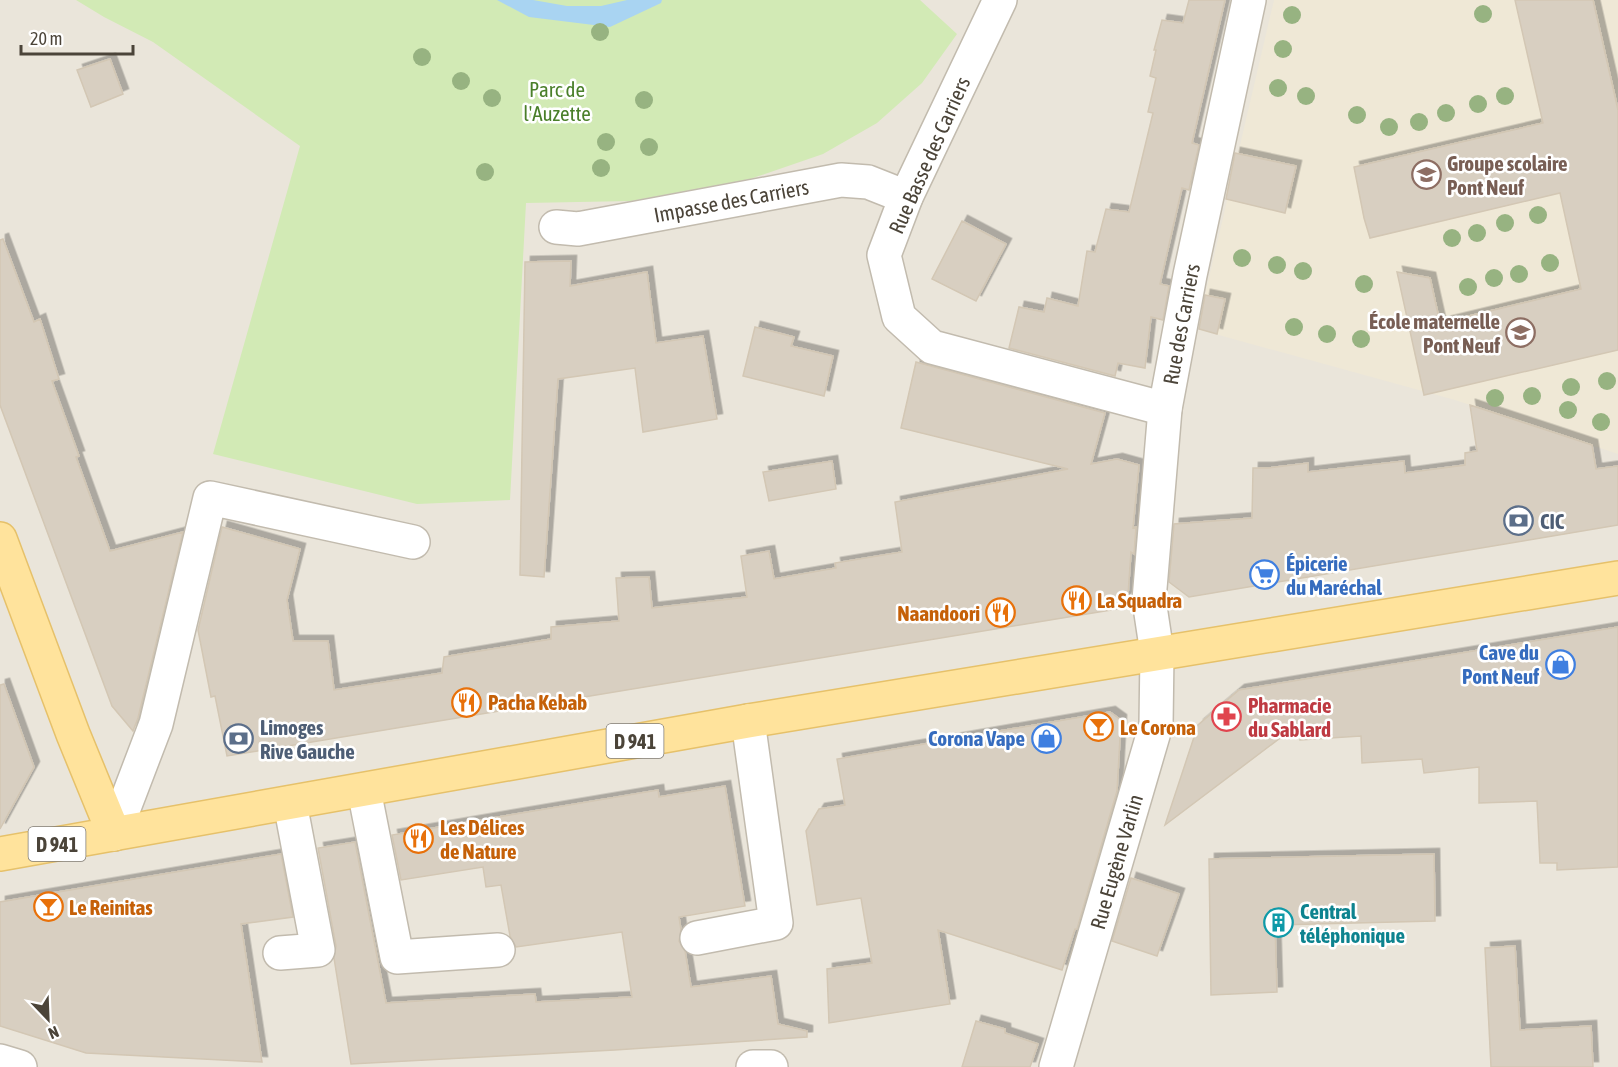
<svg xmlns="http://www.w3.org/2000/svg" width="1618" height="1067" viewBox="0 0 1618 1067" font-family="'Asap Condensed',sans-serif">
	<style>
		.residential { fill: #eae5da }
		.education { fill: #efe8d6 }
		.green { fill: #d2eab5 }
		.water { fill: #a9d4f2 }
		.building { fill: #d8cfc1; stroke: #d3c7b4; stroke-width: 1.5; filter: url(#shadow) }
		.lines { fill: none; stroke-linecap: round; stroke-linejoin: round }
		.minor-casing { stroke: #c2bbae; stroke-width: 36 }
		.major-casing { stroke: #e6c16a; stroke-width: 36 }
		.minor { stroke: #fff; stroke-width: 33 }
		.major { stroke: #ffe39c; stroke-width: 33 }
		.tree { fill: #97b381 }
		.labels { text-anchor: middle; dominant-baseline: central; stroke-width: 5; stroke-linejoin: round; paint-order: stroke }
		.shield { fill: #fff; stroke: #817c74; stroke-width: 1.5 }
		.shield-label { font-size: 20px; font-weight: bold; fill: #4b4439 }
		.park-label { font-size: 21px; fill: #4a7f2a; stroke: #fff }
		.street-label { font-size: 21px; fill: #4b4439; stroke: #fff }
		.education-label { font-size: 21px; font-weight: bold; fill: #785e54; stroke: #fff; text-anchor: start }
		.service-label { font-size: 21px; font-weight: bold; fill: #4e5e75; stroke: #fff; text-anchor: start }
		.shop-label { font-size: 21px; font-weight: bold; fill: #366cbe; stroke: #fff; text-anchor: end }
		.food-label { font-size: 21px; font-weight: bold; fill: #c56008; stroke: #fff; text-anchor: start }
		.health-label { font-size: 21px; font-weight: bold; fill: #be3a42; stroke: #fff; text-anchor: start }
		.culture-label { font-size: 21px; font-weight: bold; fill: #0d838f; stroke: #fff; text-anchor: start }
	</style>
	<defs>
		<filter id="shadow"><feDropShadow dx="5.5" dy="-5.5" stdDeviation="0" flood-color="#0004"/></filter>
	</defs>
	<rect width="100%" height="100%" fill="#f6f3ec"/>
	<path class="residential" d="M0 0H1618V1067H0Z"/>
	<path class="education" d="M1274 0H1618V454L1455 400 1197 329Z"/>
	<path class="green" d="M76 0H920L957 34 922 83 877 123 823 154 750 179 631 201 526 203 510 500 417 504 213 454 300 146 153 42 104 17Z"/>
	<path class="water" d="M497 0H533L567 6H601L627 0H662L661 3 610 27 529 17Z"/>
	<path class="building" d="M1189 0H1225L1192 143 1199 145 1189 190 1182 188 1160 284 1169 286 1163 320 1151 317 1145 368 1118 363 1115 376 1009 348 1019 307 1044 312 1047 298 1078 306 1087 251 1095 252 1106 209 1129 212 1153 113 1148 112 1156 78 1150 76 1156 50H1154L1162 20 1183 23Z
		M1515 0H1593L1618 110V350L1424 395 1397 272 1430 278 1440 323 1581 289 1560 193 1370 238 1364 218 1354 167 1543 123Z
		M110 59 123 94 91 107 77 70Z
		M1235 153 1296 166 1285 213 1226 199Z
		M962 221 1006 244 976 301 932 279Z
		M3 239 34 322 40 319 59 379 52 381 79 456 76 457 110 551 183 532 138 718 133 731 112 706 0 405V240Z
		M571 261 570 286 647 272 656 343 703 336 717 419 643 432 635 368 558 379 544 577 520 575 525 262Z
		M1205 295 1225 299 1217 334 1199 329Z
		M755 327 794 337 791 346 833 356 824 396 743 376Z
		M916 362 1105 413 1091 464 1117 459 1139 465 1133 528 1136 527 1134 554 1131 552 1128 595 1117 609 227 756 215 696 211 697 198 630 222 527 300 549 287 600 293 641H328L334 690 442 673 444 657 551 639V627L619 621 616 578 649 577 652 608 747 597 741 556 769 551 774 579 836 568 835 563 902 552 895 502 1068 469 901 428Z
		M1470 405 1592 445 1596 469 1618 466V525L1189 597 1169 582 1174 524 1252 518 1253 468H1268L1308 463V472L1404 461 1405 473 1465 465V453L1477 451Z
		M832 461 836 489 769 501 763 472Z
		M1618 627V867L1557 870V863H1540L1537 801 1479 803V767L1424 773 1422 759 1362 763 1361 736 1300 740V723L1165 825 1198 725 1239 690Z
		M4 684 34 767 0 829V685Z
		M1110 712 1121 720 1117 791 1077 929H1075L1062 970 938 930 950 1004 829 1023 827 969 872 963 861 898 817 905 806 831 819 809 845 805 837 759Z
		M725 786 745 906 679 917 681 930 679 941 685 951 691 987 771 976 778 1024 807 1031V1037L615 1050 351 1064 334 958 336 946 318 848 355 842 386 1003 535 994 536 1002 632 997 622 932 516 947 510 936 501 885 486 887 483 867 401 880 392 835 658 790 659 797Z
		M281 854 293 917 241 924 262 1062 86 1053 0 1026V902Z
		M1434 854 1435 921 1275 925 1277 992 1211 995 1209 859Z
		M1131 878 1179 894 1157 956 1112 941Z
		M1515 946 1520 1030 1591 1026 1593 1067H1491L1485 948Z
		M976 1021 1005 1029V1033L1038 1044 1030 1067H962Z"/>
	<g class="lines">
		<defs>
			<g id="minor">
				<path d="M1000 0 906 197 884 255 899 317 932 347 1165 409"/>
				<path id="s1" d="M556 227 578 229 841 180 868 182 906 197"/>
				<path d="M364 790 397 957 498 950"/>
				<path d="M114 834 156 724 210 498 413 542"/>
				<path d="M697 938 776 923 748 721"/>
				<path d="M280 953 318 950 290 803"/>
				<path d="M0 1061 20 1067"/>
				<path d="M753 1067H771"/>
				<path id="s2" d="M1056 1067 1156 725 1157 653 1149 600 1165 409 1190 275 1249 0"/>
			</g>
			<path id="major" d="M0 539 73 734 114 834
				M0 854 748 721 1618 578"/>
		</defs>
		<use href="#minor" class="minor-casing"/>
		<use href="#major" class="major-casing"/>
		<use href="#minor" class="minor"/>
		<use href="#major" class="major"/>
	</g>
	<g class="tree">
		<circle cx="1483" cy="14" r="9"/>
		<circle cx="1292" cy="15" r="9"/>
		<circle cx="600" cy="32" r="9"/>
		<circle cx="1283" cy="49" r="9"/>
		<circle cx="422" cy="57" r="9"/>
		<circle cx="461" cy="81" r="9"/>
		<circle cx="1278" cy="88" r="9"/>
		<circle cx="1306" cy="96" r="9"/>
		<circle cx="1505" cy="96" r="9"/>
		<circle cx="492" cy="98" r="9"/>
		<circle cx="644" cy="100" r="9"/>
		<circle cx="1478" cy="104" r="9"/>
		<circle cx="1446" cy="113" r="9"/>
		<circle cx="1357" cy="115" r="9"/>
		<circle cx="1419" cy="122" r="9"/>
		<circle cx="1389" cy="127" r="9"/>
		<circle cx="606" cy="142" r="9"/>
		<circle cx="649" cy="147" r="9"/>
		<circle cx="601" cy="168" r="9"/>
		<circle cx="485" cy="172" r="9"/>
		<circle cx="1538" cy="215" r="9"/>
		<circle cx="1505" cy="223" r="9"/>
		<circle cx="1477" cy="233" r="9"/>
		<circle cx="1452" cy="238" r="9"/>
		<circle cx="1242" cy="258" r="9"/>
		<circle cx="1550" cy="263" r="9"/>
		<circle cx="1277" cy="265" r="9"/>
		<circle cx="1303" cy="271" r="9"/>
		<circle cx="1519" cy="274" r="9"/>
		<circle cx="1494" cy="278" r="9"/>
		<circle cx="1364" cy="284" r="9"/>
		<circle cx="1468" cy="287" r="9"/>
		<circle cx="1294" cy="327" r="9"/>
		<circle cx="1327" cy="334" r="9"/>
		<circle cx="1361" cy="339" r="9"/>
		<circle cx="1607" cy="381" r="9"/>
		<circle cx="1571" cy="387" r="9"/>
		<circle cx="1532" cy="396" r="9"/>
		<circle cx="1495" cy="398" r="9"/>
		<circle cx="1568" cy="410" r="9"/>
		<circle cx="1601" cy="422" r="9"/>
	</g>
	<defs>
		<symbol id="school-ring" viewBox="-11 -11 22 22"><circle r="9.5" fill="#fff" stroke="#8d6e63" stroke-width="1.5"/><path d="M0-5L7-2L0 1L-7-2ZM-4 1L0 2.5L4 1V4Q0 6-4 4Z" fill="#8d6e63"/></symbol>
		<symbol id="bank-ring" viewBox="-11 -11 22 22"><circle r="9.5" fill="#fff" stroke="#5c6f8a" stroke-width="1.5"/><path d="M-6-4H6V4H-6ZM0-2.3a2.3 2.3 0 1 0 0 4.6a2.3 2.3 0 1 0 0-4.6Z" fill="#5c6f8a"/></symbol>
		<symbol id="supermarket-ring" viewBox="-11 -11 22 22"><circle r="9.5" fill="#fff" stroke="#3f7fe0" stroke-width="1.5"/><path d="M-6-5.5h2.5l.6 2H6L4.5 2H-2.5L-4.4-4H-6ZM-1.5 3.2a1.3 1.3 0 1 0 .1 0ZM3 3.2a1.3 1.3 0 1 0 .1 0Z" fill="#3f7fe0"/></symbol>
		<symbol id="restaurant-ring" viewBox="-11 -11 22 22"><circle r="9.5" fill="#fff" stroke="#e8710a" stroke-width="1.5"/><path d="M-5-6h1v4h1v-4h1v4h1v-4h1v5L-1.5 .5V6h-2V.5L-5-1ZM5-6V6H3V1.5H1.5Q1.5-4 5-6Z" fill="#e8710a"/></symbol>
		<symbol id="shop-ring" viewBox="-11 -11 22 22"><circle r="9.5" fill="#fff" stroke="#3f7fe0" stroke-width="1.5"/><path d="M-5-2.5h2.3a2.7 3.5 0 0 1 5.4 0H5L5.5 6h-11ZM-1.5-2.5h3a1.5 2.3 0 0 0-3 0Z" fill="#3f7fe0"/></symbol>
		<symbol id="pharmacy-ring" viewBox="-11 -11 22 22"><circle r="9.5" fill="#fff" stroke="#e0444e" stroke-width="1.5"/><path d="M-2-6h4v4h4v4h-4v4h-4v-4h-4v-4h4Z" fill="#e0444e"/></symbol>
		<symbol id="bar-ring" viewBox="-11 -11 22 22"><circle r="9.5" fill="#fff" stroke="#e8710a" stroke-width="1.5"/><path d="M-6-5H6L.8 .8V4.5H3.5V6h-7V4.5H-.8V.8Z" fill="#e8710a"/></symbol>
		<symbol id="building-ring" viewBox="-11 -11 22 22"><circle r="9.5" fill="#fff" stroke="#0f9aa8" stroke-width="1.5"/><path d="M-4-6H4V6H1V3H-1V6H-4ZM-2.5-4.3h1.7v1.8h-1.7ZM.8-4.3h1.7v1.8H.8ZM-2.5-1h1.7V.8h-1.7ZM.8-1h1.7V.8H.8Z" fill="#0f9aa8"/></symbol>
	</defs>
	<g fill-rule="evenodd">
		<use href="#school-ring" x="1410" y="158" width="33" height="33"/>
		<use href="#school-ring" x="1504" y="316" width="33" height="33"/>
		<use href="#bank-ring" x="1502" y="504" width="33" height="33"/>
		<use href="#supermarket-ring" x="1248" y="558" width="33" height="33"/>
		<use href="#restaurant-ring" x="1060" y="584" width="33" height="33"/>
		<use href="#restaurant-ring" x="984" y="596" width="33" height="33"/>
		<use href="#shop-ring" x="1544" y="648" width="33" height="33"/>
		<use href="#restaurant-ring" x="450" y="686" width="33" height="33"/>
		<use href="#pharmacy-ring" x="1210" y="700" width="33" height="33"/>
		<use href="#bar-ring" x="1082" y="710" width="33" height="33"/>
		<use href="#shop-ring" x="1030" y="722" width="33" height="33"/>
		<use href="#bank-ring" x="222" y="722" width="33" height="33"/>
		<use href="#restaurant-ring" x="402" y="822" width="33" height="33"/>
		<use href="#bar-ring" x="32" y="890" width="33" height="33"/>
		<use href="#building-ring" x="1262" y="906" width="33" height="33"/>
	</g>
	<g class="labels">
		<g class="shield">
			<rect x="606.5" y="724" width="57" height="34" rx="4.5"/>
			<rect x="28.5" y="827" width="57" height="34" rx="4.5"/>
		</g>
		<g class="shield-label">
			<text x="635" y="741">D 941</text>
			<text x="57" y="844">D 941</text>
		</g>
		<g class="park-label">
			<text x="557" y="89">Parc de<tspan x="557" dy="24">l'Auzette</tspan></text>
		</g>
		<g class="street-label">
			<text transform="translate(929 155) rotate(-66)">Rue Basse des Carriers</text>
			<text stroke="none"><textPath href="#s1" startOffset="178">Impasse des Carriers</textPath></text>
			<text stroke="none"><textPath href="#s2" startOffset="760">Rue des Carriers</textPath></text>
			<text stroke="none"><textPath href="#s2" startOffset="214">Rue Eugène Varlin</textPath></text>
		</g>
		<g class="education-label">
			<text x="1447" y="163">Groupe scolaire<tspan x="1447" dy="24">Pont Neuf</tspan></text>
			<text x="1500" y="321" text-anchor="end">École maternelle<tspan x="1500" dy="24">Pont Neuf</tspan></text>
		</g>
		<g class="service-label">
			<text x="1540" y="521">CIC</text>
			<text x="260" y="727">Limoges<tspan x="260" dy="24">Rive Gauche</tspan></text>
		</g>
		<g class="shop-label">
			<text x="1286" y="563" text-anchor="start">Épicerie<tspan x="1286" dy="24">du Maréchal</tspan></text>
			<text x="1539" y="652">Cave du<tspan x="1539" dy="24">Pont Neuf</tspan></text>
			<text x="1025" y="738">Corona Vape</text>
		</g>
		<g class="food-label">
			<text x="1097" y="600">La Squadra</text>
			<text x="980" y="613" text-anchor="end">Naandoori</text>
			<text x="488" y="702">Pacha Kebab</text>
			<text x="1120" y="727">Le Corona</text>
			<text x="440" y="827">Les Délices<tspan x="440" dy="24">de Nature</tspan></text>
			<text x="69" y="907">Le Reinitas</text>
		</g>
		<g class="health-label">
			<text x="1248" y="705">Pharmacie<tspan x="1248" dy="24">du Sablard</tspan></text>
		</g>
		<g class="culture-label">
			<text x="1300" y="911">Central<tspan x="1300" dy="24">téléphonique</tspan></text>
		</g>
	</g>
	<g transform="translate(48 1019) rotate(157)" stroke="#ffffff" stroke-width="4.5" paint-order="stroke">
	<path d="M0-4.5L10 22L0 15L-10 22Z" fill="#4b4439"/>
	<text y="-9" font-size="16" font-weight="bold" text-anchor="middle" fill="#4b4439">N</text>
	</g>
	<path d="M21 45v9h112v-9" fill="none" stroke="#4b4439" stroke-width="3"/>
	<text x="30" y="45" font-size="18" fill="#4b4439" stroke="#ffffff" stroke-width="4.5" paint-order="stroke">20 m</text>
</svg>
